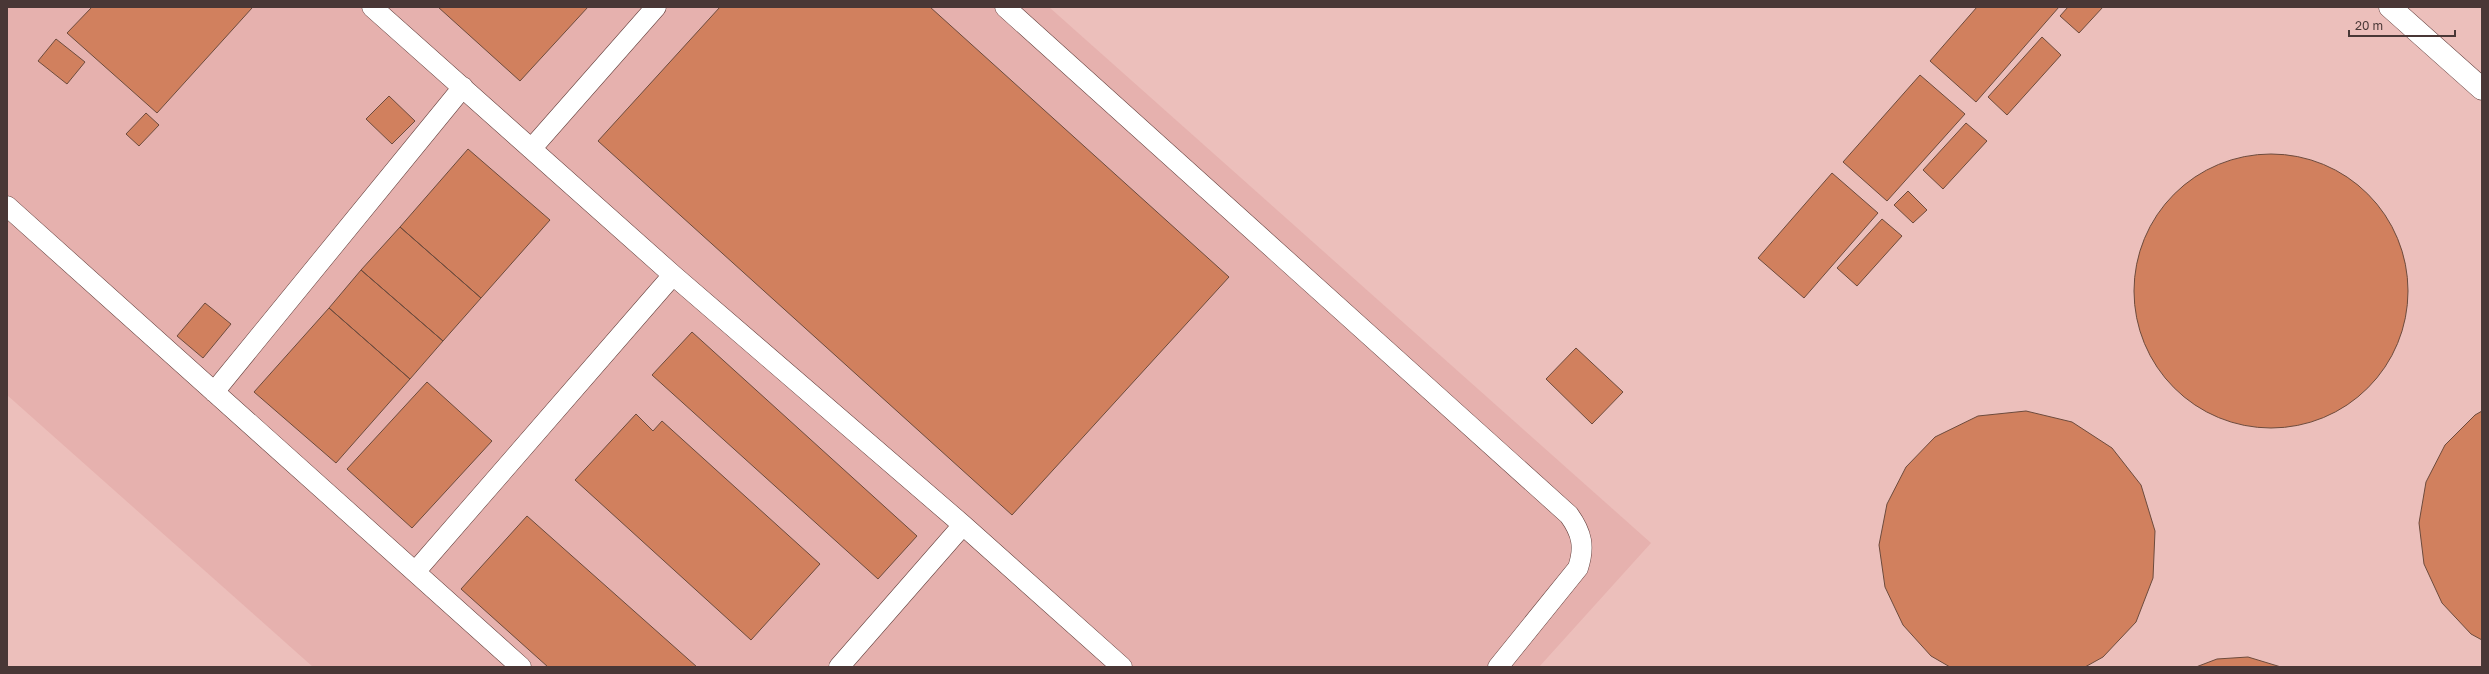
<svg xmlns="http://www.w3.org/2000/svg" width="2489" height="674" viewBox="0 0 2489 674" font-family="'Golos Text',sans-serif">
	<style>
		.built { fill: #e6b1ae }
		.building { fill: #d1805e; stroke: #6d4b3d }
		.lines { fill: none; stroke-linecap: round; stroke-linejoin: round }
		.service-casing { stroke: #633f3c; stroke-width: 21 }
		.minor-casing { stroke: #633f3c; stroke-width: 23 }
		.service { stroke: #fff; stroke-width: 20 }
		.minor { stroke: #fff; stroke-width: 22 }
	</style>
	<rect width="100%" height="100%" fill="#ecbfbb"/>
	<path class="built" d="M7 7H1049L1651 543 1539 667H313L7 395Z"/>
	<path class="building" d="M92 7H250L252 8 157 113 67 33Z
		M438 7H588L520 81Z
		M720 7H930L1229 277 1012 515 598 141Z
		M1977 7H2059L1976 102 1930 61Z
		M2068 7H2103L2079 33 2060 16Z
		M2042 37 2061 55 2007 115 1988 97Z
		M56 39 85 62 67 84 38 61Z
		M1920 75 1965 114 1887 201 1843 162Z
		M389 96 415 121 392 144 366 119Z
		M146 113 159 125 139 146 126 134Z
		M1966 123 1987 141 1943 189 1923 170Z
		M468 149 550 220 481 298 400 227Z
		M2134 291a137 137 0 1 1 274 0a137 137 0 1 1-274 0Z
		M1832 173 1878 213 1804 298 1758 258Z
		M1908 191 1927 210 1913 223 1894 205Z
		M1882 219 1902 236 1857 286 1837 268Z
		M400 227 481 298 443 341 361 270Z
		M361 270 443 341 410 379 329 308Z
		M205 303 231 324 203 358 177 336Z
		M329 308 410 379 336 463 254 392Z
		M692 332 917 536 878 579 652 375Z
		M1576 348 1623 392 1592 424 1546 379Z
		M427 382 492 441 412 528 347 469Z
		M2026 411 2072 422 2112 448 2141 485 2155 531 2153 578 2136 622 2103 657 2085 667H1950L1931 656 1903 625 1885 587 1879 545 1887 504 1906 467 1935 437 1978 416Z
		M2482 411V640L2471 634 2442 603 2424 564 2419 523 2426 482 2445 445 2475 415Z
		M636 414 653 431 662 421 820 564 751 640 575 480Z
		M527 516 697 667H548L461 589Z
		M2248 657 2281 667H2196L2217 659Z"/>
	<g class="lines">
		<defs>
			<path id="service" d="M372 7 673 275 963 525 1122 667
				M1005 7 1569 515C1582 533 1585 547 1578 568L1498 667
				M532 148 656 7
				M7 206 521 667
				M214 392 463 87
				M415 572 673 275
				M839 667 963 525"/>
			<path id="minor" d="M2390 7 2482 89"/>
		</defs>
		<use href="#service" class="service-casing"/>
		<use href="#minor" class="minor-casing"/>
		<use href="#service" class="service"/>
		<use href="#minor" class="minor"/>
	</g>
	<rect width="2489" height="674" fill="none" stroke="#493736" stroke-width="16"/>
	<path d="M2349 30v6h106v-6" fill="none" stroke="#493736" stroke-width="2"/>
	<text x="2355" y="30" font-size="12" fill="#493736" stroke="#ecbfbb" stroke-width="3" paint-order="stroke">20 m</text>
</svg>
